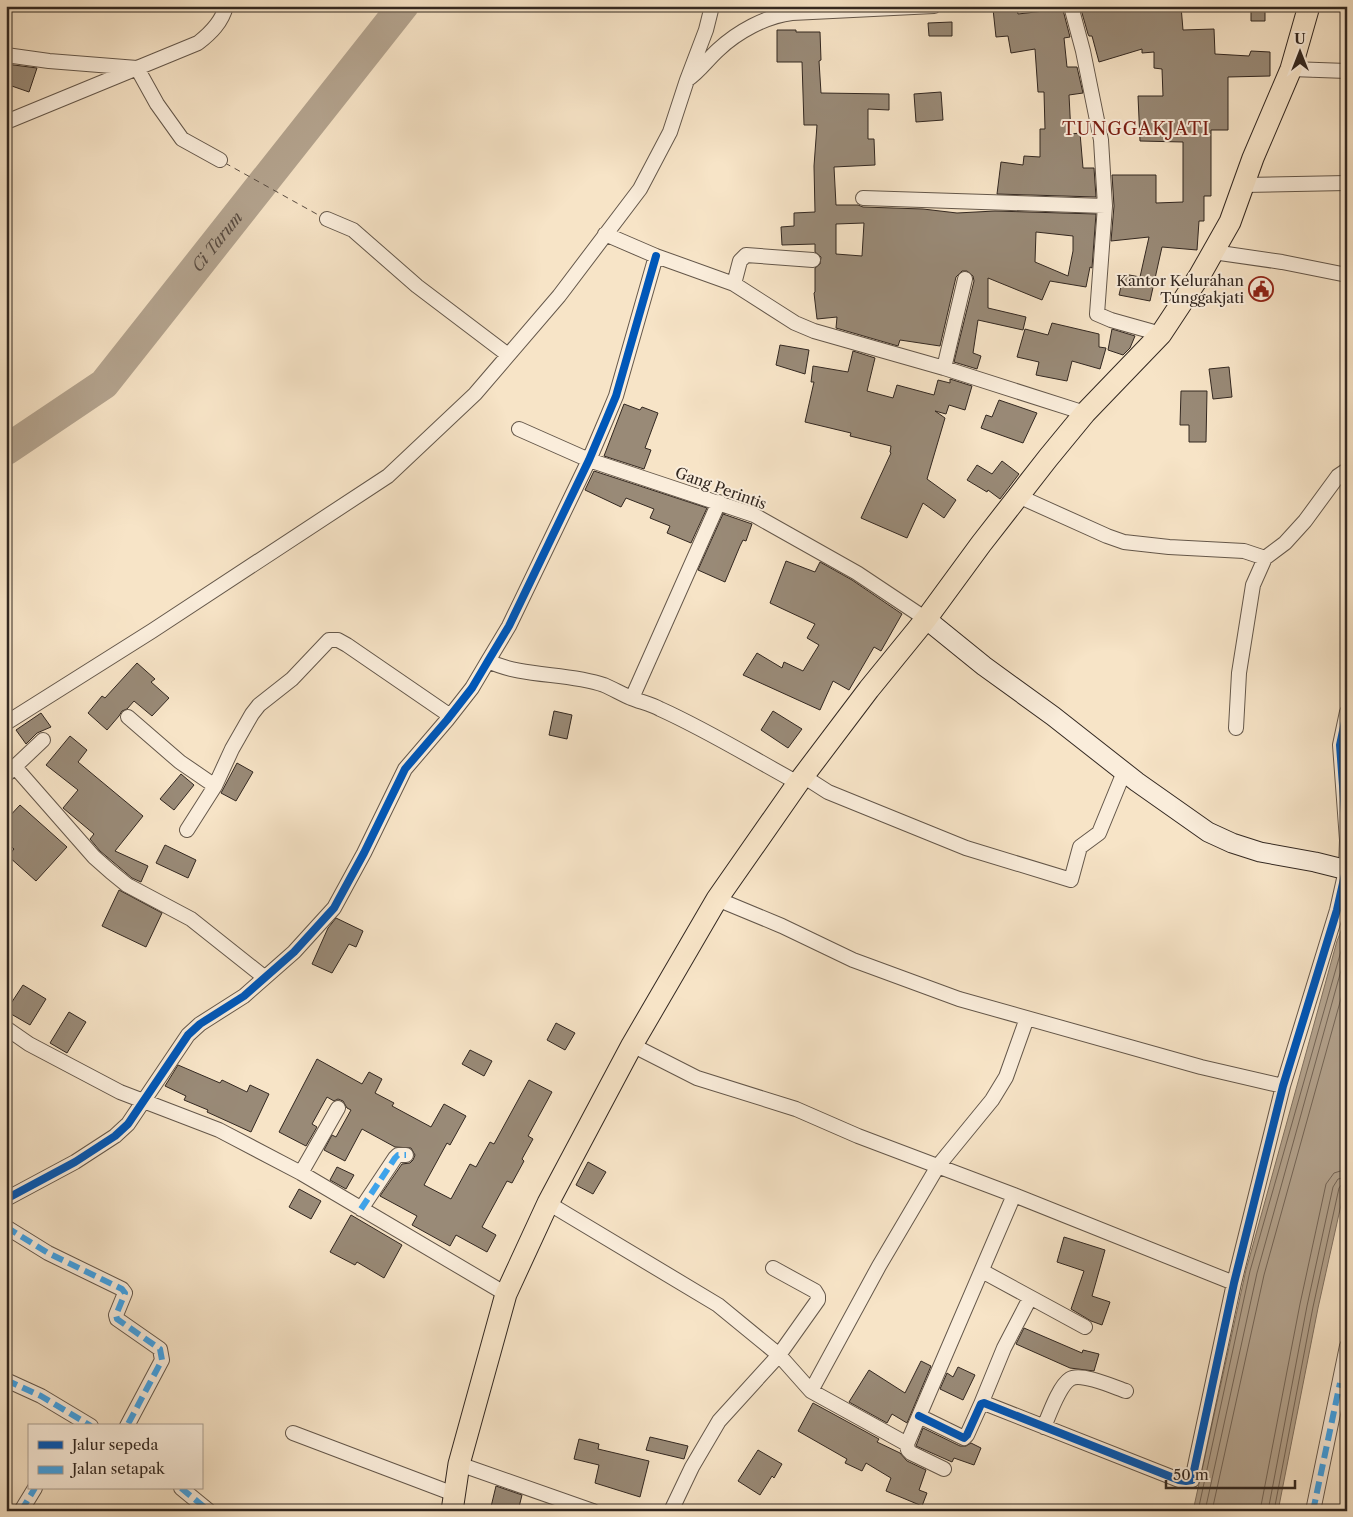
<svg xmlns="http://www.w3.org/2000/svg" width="1353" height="1517" viewBox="0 0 1353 1517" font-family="'Libre Caslon Text',serif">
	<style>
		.water { fill: #b4a48f; stroke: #807263 }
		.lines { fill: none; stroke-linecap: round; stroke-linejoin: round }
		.shore { stroke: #746658; stroke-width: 1 }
		.river { stroke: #b4a48f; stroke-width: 31 }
		.ferry { stroke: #5a4d42; stroke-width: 1; stroke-dasharray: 6 5; stroke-linecap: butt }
		.building { fill: #998a77; stroke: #332821; fill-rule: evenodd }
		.street-casing { stroke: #64574a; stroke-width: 16 }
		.secondary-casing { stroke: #332821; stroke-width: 21 }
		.primary-casing { stroke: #332821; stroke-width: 23 }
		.street { stroke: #faeddb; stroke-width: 14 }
		.secondary { stroke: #faeddb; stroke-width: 19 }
		.primary { stroke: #f7e4c7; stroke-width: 21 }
		.quiet { stroke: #3ea3ea; stroke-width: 6; stroke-dasharray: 12 6; stroke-linecap: butt }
		.cycleway-casing { stroke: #faeddb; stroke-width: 11 }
		.cycleway { stroke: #0057b8; stroke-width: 8 }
		.labels { text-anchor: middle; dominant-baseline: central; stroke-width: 4; stroke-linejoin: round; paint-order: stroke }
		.poi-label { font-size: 15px; fill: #332821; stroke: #faeddb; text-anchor: end }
		.street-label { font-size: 15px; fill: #332821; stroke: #faeddb }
		.water-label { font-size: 16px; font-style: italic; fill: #5a4d42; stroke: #faeddb }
		.quarter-label { font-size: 18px; letter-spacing: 1px; fill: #7a1f14; stroke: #faeddb }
	</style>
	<rect width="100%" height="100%" fill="#f7e4c7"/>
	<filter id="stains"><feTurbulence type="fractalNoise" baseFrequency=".004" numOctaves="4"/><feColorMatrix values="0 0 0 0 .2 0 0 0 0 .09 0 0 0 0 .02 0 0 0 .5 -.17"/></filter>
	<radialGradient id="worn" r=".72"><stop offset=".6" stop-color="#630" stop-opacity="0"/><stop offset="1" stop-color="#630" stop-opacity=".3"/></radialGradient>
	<path class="water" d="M1347 916V1178L1318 1308 1278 1511H1193L1246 1270 1337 941Z"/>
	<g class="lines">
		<path class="shore" d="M1198 1511 1250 1271 1347 930
			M1205 1511 1257 1273 1347 949
			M1212 1511 1264 1275 1347 977
			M1260 1511 1300 1304 1326 1184 1334 1173 1347 1169
			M1268 1511 1307 1306 1333 1187 1338 1179 1347 1177
			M1274 1511 1313 1307 1339 1188 1342 1184 1347 1183"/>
		<path class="river" id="s1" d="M6 450 104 384 403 6"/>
		<path class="ferry" d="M225 163 322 217"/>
	</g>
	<path class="building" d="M1044 6H1062L1070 37 1064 38 1067 67H1077L1083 93 1069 95 1071 134 1080 133 1083 168H1094L1096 197 997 194 1001 162 1023 165 1024 156 1040 157V129H1045L1044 92H1038L1035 49 1011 53 1008 36 996 37 993 9 1017 7 1018 14 1044 11Z
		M1080 6H1181L1183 30 1214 29 1215 54 1249 56 1251 51 1270 52V76L1228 77V130H1211V196H1204V221H1199L1197 250 1162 247 1150 301 1119 295 1124 274 1140 277 1149 237 1111 241 1114 206 1112 175H1156V203L1183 202V142L1140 141 1138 96H1163L1162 69 1154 68V52L1142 53V49L1099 62 1092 36H1089L1088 34Z
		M1251 6H1265V21H1251Z
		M952 22V36H929L928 23Z
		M777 30H796V32H820L821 60 819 61 821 93 889 94V110L868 109V139H874L875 165 834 167 836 205H858L863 207 923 209 957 213 995 211 1096 214 1092 268 1090 267 1086 287 1050 281 1042 300 988 278V308L1026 317 1023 330 978 320 973 353 981 356 977 369 954 362 974 281 973 276 967 271H962L956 277 940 346 900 340 898 346 836 328 837 317 817 319 814 293 815 292V268L820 264 821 257 815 252V244L782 245 781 227 794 226V213L815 212 814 166 817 125H804L802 62H777ZM864 223 862 256 836 254V224ZM1036 232 1073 236V251L1068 276 1035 262Z
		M6 64 37 68 29 92 6 84Z
		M941 92 943 120 916 122 914 94Z
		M1052 323 1099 334V347L1106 348 1100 369 1072 361 1067 381 1036 375 1039 362 1017 357 1025 329 1048 335Z
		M1112 329 1135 336 1130 348 1123 355 1108 350Z
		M780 345 809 350 805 374 776 365Z
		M853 351 875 358 867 391 893 398 897 385 934 395 938 380 950 383V379L972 386 965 410 949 405 946 414 935 411 945 418 927 479 956 500 944 518 923 503 907 538 861 518 891 453 890 452 891 446 850 436 851 433 805 422 814 382H811L813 366 848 372Z
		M1229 367 1232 397 1213 399 1209 369Z
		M1181 391H1207L1206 442H1189V425H1180Z
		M999 400 1037 413 1023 443 981 428 986 415 992 417Z
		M624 404 640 410 642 407 658 413 645 448 651 450 644 469 604 456Z
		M1002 461 1019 474 1000 499 988 490 987 492 967 480 977 465 992 474Z
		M594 471 707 508 691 543 667 533 670 526 650 518 654 509 626 498 621 507 585 490Z
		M723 514 752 524 746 541 743 540 740 546 725 582 698 570Z
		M786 561 815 572 820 562 852 580 902 614 881 651 874 647 849 690 833 681 820 710 743 675 757 653 782 668 784 662 803 671 819 645 807 638 815 624 770 603Z
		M137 663 155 679 151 682 169 698 152 716 134 701 127 709 122 711 119 716 107 730 88 713 102 696 105 698Z
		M554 711 572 715 567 739 549 735Z
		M773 711 802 729 788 748 761 730Z
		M41 713 51 727 37 733 26 744 16 730Z
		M70 736 87 750 78 762 143 816 115 851 148 866 141 882 132 878 100 851 90 839 94 834 63 808 78 790 46 765Z
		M237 763 253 772 236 801 221 793Z
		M181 774 194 785 174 810 160 799Z
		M20 805 67 847 36 881 8 856 14 849 6 842V820Z
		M165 845 196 860 188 878 156 863Z
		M119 890 162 913 146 947 102 926Z
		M336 918 363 931 356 947 349 944 332 973 312 964 328 928Z
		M23 985 46 999 30 1025 6 1011Z
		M69 1012 86 1022 67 1053 50 1043Z
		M556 1023 575 1033 565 1050 547 1040Z
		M470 1050 492 1061 484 1076 462 1064Z
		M317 1059 362 1084 369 1072 382 1079 375 1093 394 1103 392 1106 431 1127 444 1104 466 1116 450 1145 447 1143 424 1185 451 1199 470 1164 476 1167 490 1142 494 1144 529 1080 552 1092 528 1136 533 1139 522 1159 524 1161 512 1183 507 1181 482 1227 496 1235 487 1252 456 1235 450 1246 412 1225 417 1216 380 1196 402 1164 410 1163 413 1160 415 1155 411 1148 395 1147 362 1129 345 1161 324 1150 332 1135 336 1137 351 1110 347 1108 343 1101 338 1099 334 1101 327 1097 312 1124 317 1127 306 1146 279 1132Z
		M178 1065 220 1083 222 1080 247 1092 250 1085 269 1094 251 1132 207 1112 208 1110 184 1100 186 1096 165 1086Z
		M588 1162 606 1172 593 1194 576 1185Z
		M337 1167 354 1175 346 1189 330 1180Z
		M299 1189 321 1201 311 1219 289 1207Z
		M351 1215 402 1245 384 1278 357 1262 355 1265 330 1252Z
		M1064 1237 1105 1250 1092 1296 1110 1302 1102 1325 1091 1321 1071 1309 1084 1271 1057 1262Z
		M1024 1328 1082 1353 1083 1350 1099 1354 1094 1371 1070 1368 1016 1344Z
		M921 1361 931 1366 907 1423 892 1414 887 1423 849 1402 869 1370 905 1393Z
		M958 1367 975 1375 963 1400 940 1389 947 1373 953 1377Z
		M813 1403 879 1439 877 1442 900 1453 907 1461 926 1470 919 1490 927 1493 922 1506 886 1491 891 1478 866 1463 862 1471 845 1463 847 1459 798 1431Z
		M923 1428 960 1446H966L971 1443 981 1448 974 1465 954 1458 952 1462 916 1446Z
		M650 1437 688 1446 684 1459 646 1450Z
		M579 1439 599 1444 598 1449 649 1461 640 1497 595 1483 599 1465 574 1459Z
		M758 1450 782 1464 774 1478 772 1476 760 1495 738 1481Z
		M496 1486 522 1495 518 1511H490Z"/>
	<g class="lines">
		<defs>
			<path id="street" d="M1071 6 1083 51 1101 140 1105 206 1097 314 1111 320 1161 334
				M6 55 49 61 137 68 157 104 182 139 220 160
				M1291 69 1347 71
				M687 80C700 71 707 60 718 50 737 32 766 16 792 13L934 6
				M6 122 198 43C211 33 222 22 226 6
				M1244 185 1347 183
				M863 198 1105 206
				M327 219 353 230 417 286 508 355
				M605 234 656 256 734 284 795 323 814 331 944 368 1085 413
				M1213 252 1282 262 1347 275
				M734 284 740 261 746 255 813 260
				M944 368 965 279
				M519 429 589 460 754 515 857 573 926 619
				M1018 496 1107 536 1124 542 1169 547 1244 551 1265 558
				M488 661C524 678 566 672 604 685 613 689 622 694 631 698 641 702 651 704 660 709 707 730 752 758 798 783
				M632 698 719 502
				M128 717 180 762 215 786
				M6 723 152 631 388 476 475 394 559 296 640 189 670 132 687 80 706 30 712 6
				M1236 728 1239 673 1253 585 1265 558 1285 543 1305 521 1338 476 1347 470
				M15 767 94 857 111 872 127 885 191 919 264 977
				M6 775 43 740
				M803 776 828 792 966 848 1071 880 1080 847 1099 833 1124 772
				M187 830 215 786 232 749 252 714 259 705 292 679 329 640H338L347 645 449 715
				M717 899 782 926 853 960 959 999 1201 1067 1283 1086
				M6 1028 29 1044 120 1092 219 1130 301 1173 506 1294
				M632 1045 697 1078 796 1109 858 1136 1014 1195 1234 1283
				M301 1173 338 1108
				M6 1199 75 1162 115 1136 128 1124 188 1035 200 1024 244 996 294 952 334 908 364 853 405 769 447 720 472 688 488 661 509 626 589 460 606 420 616 396 656 256
				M548 1203 718 1305 779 1355 811 1391 907 1444
				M361 1209 395 1158 398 1155H406
				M6 1227 48 1253 122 1289 125 1293 116 1315 117 1319 160 1349 162 1360 127 1426
				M982 1271 1085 1327
				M6 1380 41 1396 91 1426
				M811 1391 879 1266 938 1166 992 1100 1006 1077 1027 1018
				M981 1404 1004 1348 1030 1298
				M919 1416 964 1438 967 1435 981 1404 984 1403 1179 1480 1186 1481 1192 1480 1234 1283 1283 1086 1337 910 1346 870 1347 840 1340 745 1347 712
				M1044 1427C1049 1415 1059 1386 1070 1379 1081 1372 1114 1387 1126 1391
				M293 1433 454 1494
				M459 1464 593 1511
				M944 1469 911 1453 908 1450 907 1444 1014 1195
				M181 1488 209 1511
				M21 1511 35 1488
				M671 1511 692 1467 719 1421 779 1355 818 1300V1296L815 1291 773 1268
				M1313 1511 1347 1346"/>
			<path id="secondary" d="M926 619 984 666 1053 716 1137 782 1208 832 1232 843 1260 852 1315 862 1347 870"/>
			<path id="primary" d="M452 1511 459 1464 506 1294 548 1203 632 1045 717 899 798 783 869 689 926 619 981 544 1048 458 1085 413 1161 334 1200 275 1230 222 1253 158 1291 69 1309 6"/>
		</defs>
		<use href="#street" class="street-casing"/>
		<use href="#secondary" class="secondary-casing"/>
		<use href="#primary" class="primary-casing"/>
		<use href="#street" class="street"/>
		<use href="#secondary" class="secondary"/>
		<use href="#primary" class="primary"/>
		<path class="quiet" d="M361 1209 395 1158 398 1155H406
			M6 1227 48 1253 122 1289 125 1293 116 1315 117 1319 160 1349 162 1360 127 1426
			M6 1380 41 1396 91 1426
			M181 1488 209 1511
			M21 1511 35 1488
			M1313 1511 1340 1383"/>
		<defs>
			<path id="cycleway" d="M6 1199 75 1162 115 1136 128 1124 188 1035 200 1024 244 996 294 952 334 908 364 853 405 769 447 720 472 688 488 661 509 626 589 460 606 420 616 396 656 256
				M919 1416 964 1438 967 1435 981 1404 984 1403 1179 1480 1186 1481 1192 1480 1234 1283 1283 1086 1337 910 1346 870 1347 840 1340 745 1347 712"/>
		</defs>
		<use href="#cycleway" class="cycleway-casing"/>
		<use href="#cycleway" class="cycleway"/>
	</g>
	<defs>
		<symbol id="civic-ring" viewBox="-11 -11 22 22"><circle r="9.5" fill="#faeddb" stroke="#8f2418" stroke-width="1.5"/><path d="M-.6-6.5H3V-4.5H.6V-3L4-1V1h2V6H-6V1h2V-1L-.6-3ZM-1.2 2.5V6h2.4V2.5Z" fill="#8f2418"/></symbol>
	</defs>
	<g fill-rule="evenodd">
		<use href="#civic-ring" x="1247" y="275" width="28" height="28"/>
	</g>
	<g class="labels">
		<g class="poi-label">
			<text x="1244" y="280">Kantor Kelurahan<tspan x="1244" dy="17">Tunggakjati</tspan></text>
		</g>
		<g class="street-label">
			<text transform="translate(721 488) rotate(20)">Gang Perintis</text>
		</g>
		<g class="water-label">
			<text stroke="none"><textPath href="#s1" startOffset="300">Ci Tarum</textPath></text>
		</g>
		<g class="quarter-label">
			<text x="1136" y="129">TUNGGAKJATI</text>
		</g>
	</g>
	<rect width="1353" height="1517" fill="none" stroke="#f7e4c7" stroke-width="25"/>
	<rect x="8" y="8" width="1338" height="1502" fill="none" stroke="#332821" stroke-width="2.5"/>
	<rect x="12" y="12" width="1328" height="1492" fill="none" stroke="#332821"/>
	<rect x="28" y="1424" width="175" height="65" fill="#faeddb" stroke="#aa9e91"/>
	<rect x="38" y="1441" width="25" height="8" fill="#0057b8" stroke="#aa9e91"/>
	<text x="72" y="1450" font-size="15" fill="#332821">Jalur sepeda</text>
	<rect x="38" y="1466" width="25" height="8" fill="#3ea3ea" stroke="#aa9e91"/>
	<text x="72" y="1474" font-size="15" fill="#332821">Jalan setapak</text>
	<g transform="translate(1300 52)" stroke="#faeddb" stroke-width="4" paint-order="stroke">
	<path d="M0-4L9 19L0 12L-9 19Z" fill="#332821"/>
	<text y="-8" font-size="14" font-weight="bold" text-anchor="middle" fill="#332821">U</text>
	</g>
	<path d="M1166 1480v8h129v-8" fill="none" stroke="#332821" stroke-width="2.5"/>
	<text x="1173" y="1480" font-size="15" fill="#332821" stroke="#faeddb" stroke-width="4" paint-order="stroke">50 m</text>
	<rect width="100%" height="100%" filter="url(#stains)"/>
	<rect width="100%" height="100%" fill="url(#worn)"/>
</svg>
